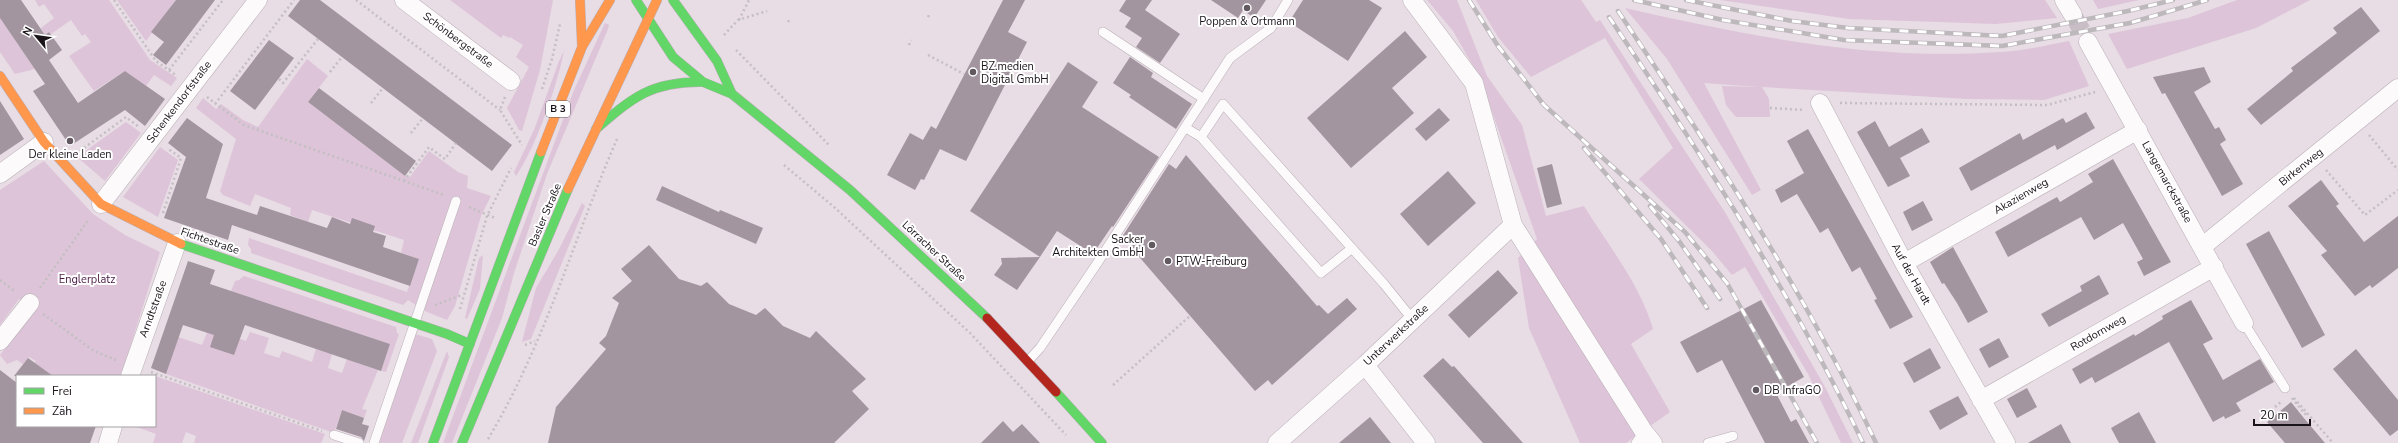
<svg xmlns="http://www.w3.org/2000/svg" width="2398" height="443" viewBox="0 0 2398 443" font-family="'Nunito Sans',sans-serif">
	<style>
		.green { fill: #ddc4d8 }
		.building { fill: #a2959f }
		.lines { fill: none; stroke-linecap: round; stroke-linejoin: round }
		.street-tunnel { stroke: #c9bec6; stroke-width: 18; stroke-dasharray: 18 9; stroke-linecap: butt }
		.lane-casing { stroke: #b9afb6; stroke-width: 10 }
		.street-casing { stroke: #b9afb6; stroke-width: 19 }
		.fast-casing { stroke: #b9afb6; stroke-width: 10 }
		.slow-casing { stroke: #b9afb6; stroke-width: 10 }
		.jam-casing { stroke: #b9afb6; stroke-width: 10 }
		.path { stroke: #c3bfc2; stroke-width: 2.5; stroke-dasharray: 2 3; stroke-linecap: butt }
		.lane { stroke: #fcfafb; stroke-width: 9 }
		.street { stroke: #fcfafb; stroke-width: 18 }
		.fast { stroke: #63d668; stroke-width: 9 }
		.slow { stroke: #ff974d; stroke-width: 9 }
		.jam { stroke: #b3261e; stroke-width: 9 }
		.rail-casing { stroke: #bcb8bb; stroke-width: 4.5 }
		.rail { stroke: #fff; stroke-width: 3; stroke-dasharray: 9; stroke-linecap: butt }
		.poi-dot { fill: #625960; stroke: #fff; stroke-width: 1.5 }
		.labels { text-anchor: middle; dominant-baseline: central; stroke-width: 4; stroke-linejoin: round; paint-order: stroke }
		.shield { fill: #fff; stroke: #5f5a5e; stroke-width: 1 }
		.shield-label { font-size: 10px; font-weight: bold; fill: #1a1319 }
		.poi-label { font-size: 11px; fill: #1a1319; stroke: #fff; text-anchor: start }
		.street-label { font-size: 11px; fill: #1a1319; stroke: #fff }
		.park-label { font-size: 11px; fill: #491943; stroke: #fff }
	</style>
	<rect width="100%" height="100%" fill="#e8dce5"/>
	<path class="green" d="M35 0H109L150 60 177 78 171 86 154 75 146 86 125 71 94 91 69 56 91 42 85 34 82 36 71 20 51 34 49 32 45 35 41 28 54 18 44 4 39 7Z
		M117 0H176L146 41Z
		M450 0H553L540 70 522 131 519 130 507 108 529 67 516 57 523 45 510 37 509 38 503 35 501 38Z
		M1427 0H1457L1487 76 1522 125 1546 216 1584 206C1608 245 1640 284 1653 329L1631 344 1670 412 1626 443H1580L1529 328 1518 258 1537 239 1480 78 1453 31Z
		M1476 0H1581L1596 22 1600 20 1726 214 1825 387 1853 443H1841L1808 374 1745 267 1732 275 1712 251 1639 179 1673 148 1605 38 1531 77 1498 37Z
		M1720 0H2045L2057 18 1996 24 1849 19Z
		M2093 0H2139L2098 9Z
		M2237 0H2310L2256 28 2127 69 2108 34 2188 18Z
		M1625 8C1748 36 1873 61 2000 52 2023 51 2047 45 2069 41L2089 86 2044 100 1968 99 1762 87 1769 99 1770 117H1736L1726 105 1722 86 1759 87 1704 83 1761 190 1752 195 1667 59Z
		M0 18 35 69 15 74 0 52Z
		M605 23 609 25 608 29 547 174 514 273 502 318 452 443H443L574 90Z
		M564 51C557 86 536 147 516 176L514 172 534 130 559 61Z
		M307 59 328 76 308 102 405 176 410 177 429 151 458 172 468 176 467 188 491 196 481 216 455 306 447 320 427 312 408 300 403 305 251 253V249L248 245 249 238 407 292 419 259 401 253 404 240 312 210 308 222 290 215 291 208 255 194 250 206 223 195 220 191 236 139 196 108 203 98 216 109 221 104 243 120 258 127Z
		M126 122 141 133 105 181 77 157Z
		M160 147 178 160 158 217 123 197Z
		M44 161 93 214 125 235 160 252 121 376H32L30 369 36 361 29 357 23 364 17 360 7 364 0 355 34 310 19 299 0 325V190Z
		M582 203 585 206 531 339 522 342 536 288 558 251Z
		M483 255 480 289 467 319 465 318 479 258Z
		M244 276 396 327 397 333 399 334 386 372 381 371 390 344 231 291 235 281 239 280Z
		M209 328 246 341 250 332 269 338 264 353 279 358 282 351 312 362 316 349 332 354 328 368 342 373 347 359 378 370 362 409 367 410 364 418 342 410 334 433 166 374 178 337 202 345Z
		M415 334 432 339 437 351 402 443H379Z
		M447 351 449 357 418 443H411Z
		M155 376 325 434 321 443H194L196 436 186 432 182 443H153L156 434 134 426H155Z"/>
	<path class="building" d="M0 0H21L45 35 49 32 62 50 49 60 78 103 125 71 165 99 145 126 125 110 70 146 33 91 45 84 0 18Z
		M176 0H215L166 65 153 55 164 42 151 32Z
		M300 0H320L512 145 492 171 288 16Z
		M1003 0H1025L1008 32 1027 42 966 161 940 149 924 180 921 179 915 190 887 175 910 133 923 140 931 126 936 129Z
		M1126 0H1152L1145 10 1180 34 1160 63 1136 47 1142 38 1125 27 1131 18 1119 11Z
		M1211 0H1266L1254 18 1243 10 1238 18Z
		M1303 0H1369L1382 8 1348 61 1289 22Z
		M2361 7 2380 31 2261 125 2247 109 2293 71 2291 68 2337 33 2333 28Z
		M1405 31 1427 57 1392 88 1414 113 1351 168 1307 118Z
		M269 40 294 58 255 110 230 91Z
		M1130 57 1153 73 1151 77 1192 104 1176 129 1129 97 1131 95 1113 83Z
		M1068 62 1098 82 1082 107 1159 157 1113 227 1112 226 1093 254 1057 231 1040 257 970 211Z
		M2204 67 2211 82 2194 92 2215 129 2219 127 2226 140 2220 144 2243 184 2222 196 2165 93 2162 94 2153 77Z
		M319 88 416 161 405 176 308 102Z
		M0 101 24 139 0 155Z
		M1439 108 1450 120 1426 141 1415 129Z
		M2086 112 2095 128 2057 150 2055 145 1971 191 1959 168 2020 133 2023 140 2063 118 2066 123Z
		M187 118 223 144 206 198 257 215 260 206 327 228 332 217 350 224 352 218 375 226 373 232 386 236 383 247 419 259 410 286 232 225 228 240 164 218 186 157 168 143Z
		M1875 121 1889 147 1922 128 1930 142 1900 158 1910 176 1888 187 1857 132Z
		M1808 129 1913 317 1890 329 1874 300 1877 299 1860 267 1852 272 1828 228 1820 233 1797 194 1781 203 1775 190 1804 173 1787 141Z
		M1186 155 1317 306 1319 305 1328 314 1347 298 1357 309 1272 385 1268 380 1255 391 1122 237 1169 164 1176 169Z
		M2113 159 2171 262 2144 276 2137 262 2143 259 2123 223 2094 240 2081 217 2008 257 1995 232 2057 197 2060 202 2093 182 2088 174Z
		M1552 164 1562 204 1547 208 1537 168Z
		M1448 171 1476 203 1428 246 1400 214Z
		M2321 180 2339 204 2336 206 2364 242 2398 216V268L2372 288 2370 285 2355 296 2321 255 2327 251 2288 206Z
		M662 186 719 212 720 210 763 228 756 244 656 200Z
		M1923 201 1933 220 1912 231 1903 212Z
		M2269 231 2325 335 2302 348 2246 244Z
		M649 245 679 279 701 286 707 282 729 304 756 315 765 308 783 326 810 338 816 331 866 379 852 391 869 409 834 443H548L556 407 606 349 599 343 606 336 619 303 612 298 632 281 621 269Z
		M1953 247 1988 312 1968 323 1957 303 1944 283 1942 284 1930 262Z
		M1040 257 1017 290 994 275 1002 264 1001 258Z
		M188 261 215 270 210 284 390 344 381 371 245 325 234 355 210 347 214 335 183 325 166 374 151 368Z
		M1498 270 1518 293 1469 338 1448 315Z
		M2099 275 2109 294 2049 327 2041 314 2082 291 2080 286Z
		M1761 300 1804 377 1776 393 1791 422 1796 419 1809 443H1765L1722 360 1697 373 1680 342Z
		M2191 300 2213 339 2203 344 2223 380 2260 359 2274 382 2236 403 2241 411 2225 419 2224 416 2213 422 2169 342 2095 383 2092 377 2080 384 2072 369 2134 334 2135 336 2163 319 2162 316Z
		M1999 338 2009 357 1989 368 1979 349Z
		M1930 348 1941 368 1914 383 1903 363Z
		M2356 349 2398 400V430L2390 436 2333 369Z
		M28 358 53 376H14Z
		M1443 358 1452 367 1454 366 1523 443H1483L1423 376Z
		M0 370 17 383V426H96L90 443H0Z
		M2027 388 2037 407 2017 418 2007 399Z
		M1958 396 1968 414 1940 430 1929 411Z
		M2291 402 2303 417 2325 443H2285L2267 422Z
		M342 410 364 418 362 424 369 426 364 441 361 437 336 429Z
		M2139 412 2156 443H2119L2111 428Z
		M1370 417 1391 443H1339Z
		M1003 421 1013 432 1022 424 1040 443H981Z
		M2061 424 2071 443H2028Z"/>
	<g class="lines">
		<path class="street-tunnel" d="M2073 15 2088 42"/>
		<defs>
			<path id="lane" d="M1103 32 1204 99
				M1186 128 1201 137 1321 273 1351 249
				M1201 137 1223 104 1384 284 1413 320
				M2244 323 2285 388
				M1028 361 1040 348 1098 262 1230 58 1271 28 1288 0
				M334 435 359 443
				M374 443 456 201
				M1636 443 1644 432
				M1708 443 1733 436"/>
			<path id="street" d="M404 0 511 81
				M1412 0 1474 83 1513 225 1644 432 1653 443
				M2064 0 2073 15
				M2088 42 2244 323
				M1820 103 1904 263 2006 443
				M0 174 44 142
				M101 204 258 0
				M2203 246 2398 88
				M1904 263 2138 130
				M0 341 30 303
				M1365 365 1426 443
				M130 376 177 243
				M1981 400 2214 267
				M108 443 113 426
				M1277 443 1365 365 1513 225"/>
			<path id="fast" d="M636 0 673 57 703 82 732 94 850 190 987 318
				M673 0 717 61 732 94
				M596 129C633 97 652 81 703 82
				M181 244 447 334 470 344
				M1056 392 1102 443
				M433 443 541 152
				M462 443 568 189"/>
			<path id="slow" d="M580 0 582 47
				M0 76 44 142 101 204 181 244
				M541 152 582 47 610 0
				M568 189 657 0"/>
			<path id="jam" d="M987 318 1056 392"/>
		</defs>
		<use href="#lane" class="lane-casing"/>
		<use href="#street" class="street-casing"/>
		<use href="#fast" class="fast-casing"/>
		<use href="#slow" class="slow-casing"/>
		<use href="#jam" class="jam-casing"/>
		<path class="path" d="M114 0 156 61 177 76
			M356 0 500 110
			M928 17 930 13
			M739 20 749 0
			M788 22 790 19
			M724 35 738 20 767 11
			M909 45 911 40
			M736 50 829 145
			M928 55 964 74
			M169 70 223 0
			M330 72 342 57
			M279 79 283 83 318 39
			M542 89 552 59 560 24
			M207 97 244 125 444 195
			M505 97 500 110 522 145
			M371 103 383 88
			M1840 103 2047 105 2095 92
			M215 104 294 0
			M1770 108 1805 110
			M411 133 423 118
			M2369 135 2398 170
			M80 151 126 117 139 127
			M784 165 834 207 970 333 1066 435
			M2326 170 2365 215 2398 190
			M404 181 429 147 445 159 456 143
			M469 207 495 218
			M163 213 181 158 167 148
			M0 280 16 292
			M40 288 89 219
			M435 305 462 295
			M460 309 487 216 511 168
			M43 314 94 351 116 360
			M525 345 535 341
			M151 372 322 431
			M1113 385 1191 315
			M2292 398 2305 414 2307 413
			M2294 398 2333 443
			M2275 407 2282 401
			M488 439C544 346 574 238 617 139"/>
		<use href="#lane" class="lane"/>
		<use href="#street" class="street"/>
		<use href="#fast" class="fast"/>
		<use href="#slow" class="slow"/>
		<use href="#jam" class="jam"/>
		<defs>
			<path id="rail" d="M1469 0 1498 46 1544 105 1685 232 1727 283 1817 443
				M1634 0 1723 20 1844 40 2002 46 2130 23 2207 0
				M1686 0 1792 21 1848 28 2002 36 2128 11 2173 0
				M1618 11C1711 150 1805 291 1876 443
				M1609 17C1701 154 1792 294 1863 443
				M1584 148 1661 239 1707 308
				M1650 206 1679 241 1720 299"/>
		</defs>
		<use href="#rail" class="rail-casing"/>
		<use href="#rail" class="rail"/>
	</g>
	<g class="poi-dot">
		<circle cx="1247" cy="8" r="4"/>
		<circle cx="973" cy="72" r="4"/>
		<circle cx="70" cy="141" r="4"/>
		<circle cx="1152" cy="245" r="4"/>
		<circle cx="1168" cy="261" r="4"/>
		<circle cx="1756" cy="390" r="4"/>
	</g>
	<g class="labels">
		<rect class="shield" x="546" y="101" width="24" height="16" rx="3"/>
		<g class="shield-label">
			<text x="558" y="109">B 3</text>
		</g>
		<g class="poi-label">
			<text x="1247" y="21" text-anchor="middle">Poppen &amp; Ortmann</text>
			<text x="981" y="66">BZ.medien<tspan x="981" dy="13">Digital GmbH</tspan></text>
			<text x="70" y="154" text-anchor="middle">Der kleine Laden</text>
			<text x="1144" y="239" text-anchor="end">Sacker<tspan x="1144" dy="13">Architekten GmbH</tspan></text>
			<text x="1176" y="261">PTW-Freiburg</text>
			<text x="1764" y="390">DB InfraGO</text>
		</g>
		<g class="street-label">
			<text transform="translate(458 40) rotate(37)">Schönbergstraße</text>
			<text transform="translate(179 102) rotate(-53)">Schenkendorfstraße</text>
			<text transform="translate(2301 167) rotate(-39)">Birkenweg</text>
			<text transform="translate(2167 182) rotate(61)">Langemarckstraße</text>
			<text transform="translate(2021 196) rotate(-30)">Akazienweg</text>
			<text transform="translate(545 215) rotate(-67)">Basler Straße</text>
			<text transform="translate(210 241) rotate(19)">Fichtestraße</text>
			<text transform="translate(934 251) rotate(43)">Lörracher Straße</text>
			<text transform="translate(1911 274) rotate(61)">Auf der Hardt</text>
			<text transform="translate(153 309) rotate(-70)">Arndtstraße</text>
			<text transform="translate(2098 333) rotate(-30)">Rotdornweg</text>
			<text transform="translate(1396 335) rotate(-43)">Unterwerkstraße</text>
		</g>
		<g class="park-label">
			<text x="87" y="279">Englerplatz</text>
		</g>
	</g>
	<rect x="16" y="375" width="140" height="52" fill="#ffffff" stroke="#a3a1a3"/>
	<rect x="24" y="388" width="20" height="6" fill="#63d668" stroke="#a3a1a3"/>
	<text x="52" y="395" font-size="12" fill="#1a1319">Frei</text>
	<rect x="24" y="408" width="20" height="6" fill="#ff974d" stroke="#a3a1a3"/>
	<text x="52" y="415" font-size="12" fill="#1a1319">Zäh</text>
	<g transform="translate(36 36) rotate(299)" stroke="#ffffff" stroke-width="3" paint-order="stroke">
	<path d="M0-3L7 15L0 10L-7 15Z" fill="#1a1319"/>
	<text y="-6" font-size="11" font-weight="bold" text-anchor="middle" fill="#1a1319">N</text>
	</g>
	<path d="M2254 419v6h56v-6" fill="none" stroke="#1a1319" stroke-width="2"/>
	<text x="2260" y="419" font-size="12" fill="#1a1319" stroke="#ffffff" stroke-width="3" paint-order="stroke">20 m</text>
</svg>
